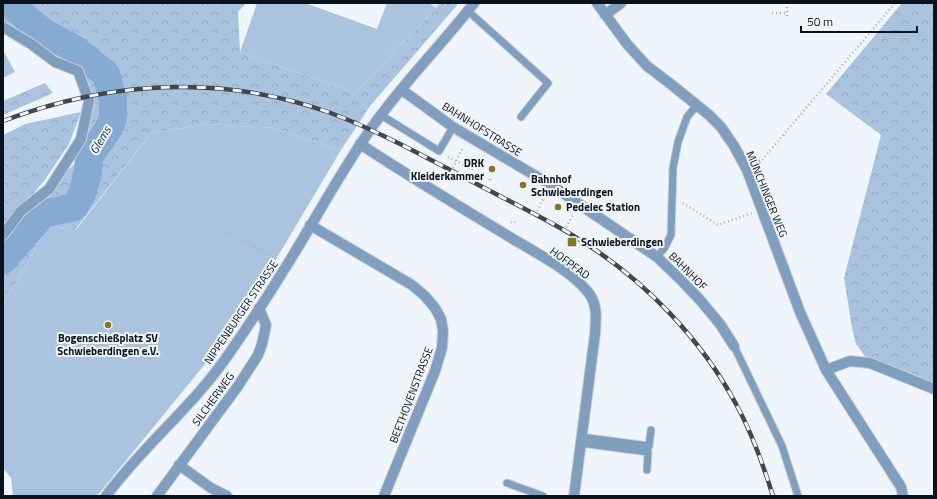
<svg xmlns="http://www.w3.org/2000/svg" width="937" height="499" viewBox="0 0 937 499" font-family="'Titillium Web',sans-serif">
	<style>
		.grass { fill: #aac4e0 }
		.forest { fill: url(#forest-crowns) }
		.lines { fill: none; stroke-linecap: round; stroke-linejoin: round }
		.river { stroke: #85abd2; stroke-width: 28 }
		.lane-casing { stroke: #cbd1d7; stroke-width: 9 }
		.street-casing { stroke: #cbd1d7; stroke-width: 12 }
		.path { stroke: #abb1b8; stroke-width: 2.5; stroke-dasharray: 1 3; stroke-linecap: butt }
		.lane { stroke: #809fbf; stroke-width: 7 }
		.street { stroke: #809fbf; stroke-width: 10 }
		.rail-casing { stroke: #3f474f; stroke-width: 4.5 }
		.rail { stroke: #f0f5fb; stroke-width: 3; stroke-dasharray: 9; stroke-linecap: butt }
		.poi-dot { fill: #86781d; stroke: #f0f5fb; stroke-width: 1.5 }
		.labels { text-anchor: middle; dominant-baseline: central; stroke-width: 4; stroke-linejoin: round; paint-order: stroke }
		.street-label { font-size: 11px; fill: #0a131c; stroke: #f0f5fb }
		.poi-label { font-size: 11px; font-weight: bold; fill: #0a131c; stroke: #f0f5fb; text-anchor: start }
		.water-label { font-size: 12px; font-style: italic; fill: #042f54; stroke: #f0f5fb }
	</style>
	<defs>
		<pattern id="forest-crowns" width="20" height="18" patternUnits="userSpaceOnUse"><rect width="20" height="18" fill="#aac4e0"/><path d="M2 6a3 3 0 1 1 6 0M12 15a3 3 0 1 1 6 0" fill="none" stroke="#91a8c0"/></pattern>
	</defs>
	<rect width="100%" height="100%" fill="#f0f5fb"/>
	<path class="grass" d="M257 3H305L377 29 387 3H429L436 8 355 93 240 52Z
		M3 50 15 72 3 78Z
		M207 124 274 128 341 150 237 325 97 496H13L11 478 3 468V305L49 225 76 230 151 133Z"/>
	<path class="forest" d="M3 3H246L238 12 240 52 355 93 439 5 437 3H459L370 106 341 150 274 128 207 124 151 133 75 230 49 225 3 305V245L20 220 75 163 90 85 43 49 19 33 5 22 3 18Z
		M902 3H934V389L870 363 856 344 852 328 844 278 881 135 826 94Z
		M45 83 53 93 3 115V101Z
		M81 112 69 144 44 181 3 229V135L25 124Z"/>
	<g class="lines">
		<path class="river" d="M3 260 43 214 74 207 82 194 88 173 89 157 109 128 113 118V100L106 74 73 48 43 32 17 10 12 3"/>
		<defs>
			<path id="lane" d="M468 11 548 83 521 117
				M381 115 439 151 453 127
				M657 257 665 247 671 235 673 168 678 142 687 117 697 105
				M734 346 782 446 798 496
				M581 437 649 446 651 430
				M580 443 648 452 647 470
				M507 483 543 496"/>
			<path id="street" d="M597 3 627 44 647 66 672 85 709 115 721 127 734 146 747 170 800 312 826 370 901 487 903 496
				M605 15 621 3
				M3 27 31 44 55 62 78 71 89 101 81 139 49 189 21 211 3 235
				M402 90 453 127 551 185 657 257 682 281 700 300 720 324 734 346
				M360 144C410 177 462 208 513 239 535 252 571 271 587 291 598 303 596 318 595 334L574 496
				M310 225 412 285 425 296 435 308 441 319 443 331 442 348 435 371 384 496
				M826 370 850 361 870 363 934 389
				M179 465 211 488 227 496
				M106 496C142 447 191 408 226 358 247 328 268 296 287 265 315 220 340 173 370 130 401 85 441 46 474 3
				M157 496 238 386 258 355 262 344 266 325 259 308"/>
		</defs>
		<use href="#lane" class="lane-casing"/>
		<use href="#street" class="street-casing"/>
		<path class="path" d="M433 3 449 15
			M787 3V16
			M815 3V5
			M772 13H787
			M448 157 472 169
			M757 166 895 3
			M453 168 463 147
			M469 177 479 155
			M490 180V179
			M683 203 718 225 752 213
			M537 211 545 196
			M511 222 512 223 518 221
			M566 227 573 215
			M223 230 276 259
			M600 247 606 237"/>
		<use href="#lane" class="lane"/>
		<use href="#street" class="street"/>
		<defs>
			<path id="rail" d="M3 121C109 81 220 74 328 112 377 130 427 158 473 182 510 202 550 220 585 243 647 283 701 339 736 404 752 433 763 464 773 496"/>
		</defs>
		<use href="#rail" class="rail-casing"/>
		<use href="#rail" class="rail"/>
	</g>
	<g class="poi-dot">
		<circle cx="492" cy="169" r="4"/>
		<circle cx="523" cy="185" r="4"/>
		<circle cx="558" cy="207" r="4"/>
		<rect x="567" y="237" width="10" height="10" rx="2"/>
		<circle cx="108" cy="325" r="4"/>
	</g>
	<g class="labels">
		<g class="street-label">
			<text transform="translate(482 129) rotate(32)">BAHNHOFSTRASSE</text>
			<text transform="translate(767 194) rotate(68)">MÜNCHINGER WEG</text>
			<text transform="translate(570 263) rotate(36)">HOFPFAD</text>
			<text transform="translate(688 271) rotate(45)">BAHNHOF</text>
			<text transform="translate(241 312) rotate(-56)">NIPPENBURGER STRASSE</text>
			<text transform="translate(411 395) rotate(-69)">BEETHOVENSTRASSE</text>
			<text transform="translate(213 399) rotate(-54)">SILCHERWEG</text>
		</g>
		<g class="poi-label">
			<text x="484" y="163" text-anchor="end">DRK<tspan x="484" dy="13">Kleiderkammer</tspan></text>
			<text x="531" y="179">Bahnhof<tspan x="531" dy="13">Schwieberdingen</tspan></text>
			<text x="566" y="207">Pedelec Station</text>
			<text x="581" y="242">Schwieberdingen</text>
			<text x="108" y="338" text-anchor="middle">Bogenschießplatz SV<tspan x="108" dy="13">Schwieberdingen e.V.</tspan></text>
		</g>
		<g class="water-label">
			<text transform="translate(100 140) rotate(-59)">Glems</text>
		</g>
	</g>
	<rect width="937" height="499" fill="none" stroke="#0a131c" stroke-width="8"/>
	<path d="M801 26v6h116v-6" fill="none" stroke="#0a131c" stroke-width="2"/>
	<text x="807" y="26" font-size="12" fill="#0a131c" stroke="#f0f5fb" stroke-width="3" paint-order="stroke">50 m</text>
</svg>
